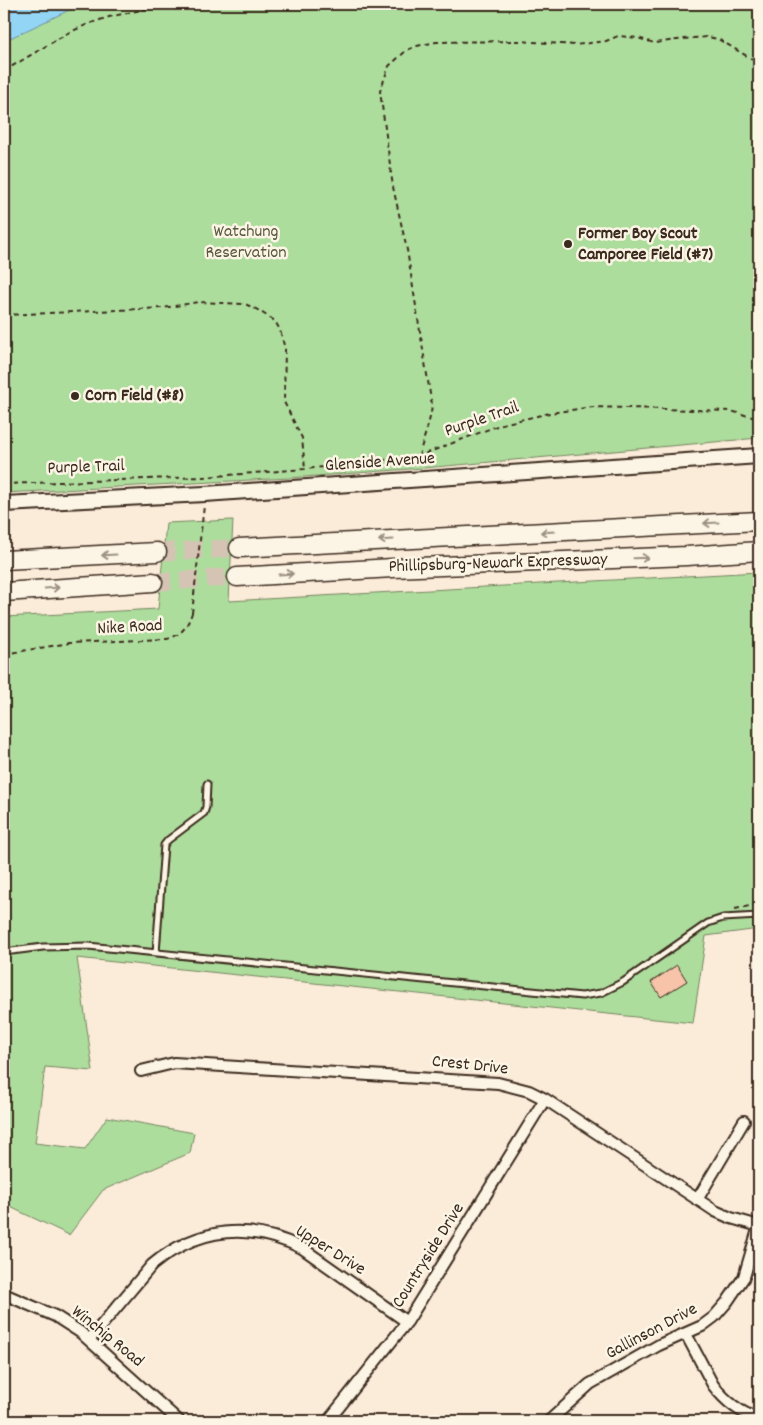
<svg xmlns="http://www.w3.org/2000/svg" width="763" height="1425" viewBox="0 0 763 1425" font-family="Dekko,sans-serif">
	<style>
		.green { fill: #addd9d; stroke: #74845e }
		.water { fill: #93d5f5; stroke: #70919f }
		.building { fill: #f8c4a9; stroke: #3b2a1e }
		.lines { fill: none; stroke-linecap: round; stroke-linejoin: round }
		.highway-tunnel { stroke: #d5c4b4; stroke-width: 18; stroke-dasharray: 18 9; stroke-linecap: butt }
		.lane-casing { stroke: #3b2a1e; stroke-width: 9 }
		.street-casing { stroke: #3b2a1e; stroke-width: 14 }
		.secondary-casing { stroke: #3b2a1e; stroke-width: 18 }
		.highway-casing { stroke: #3b2a1e; stroke-width: 21 }
		.path { stroke: #3b2a1e; stroke-width: 2; stroke-dasharray: 5 4; stroke-linecap: butt }
		.lane { stroke: #fcf5e5; stroke-width: 5 }
		.street { stroke: #fcf5e5; stroke-width: 10 }
		.secondary { stroke: #fcf5e5; stroke-width: 14 }
		.highway { stroke: #fcf5e5; stroke-width: 18 }
		.path-bridge { stroke: #3b2a1e; stroke-width: 2; stroke-dasharray: 5 4; stroke-linecap: butt }
		.oneway { stroke: #9c9082 }
		.poi-dot { fill: #3b2a1e; stroke: #fcf5e5; stroke-width: 2 }
		.labels { text-anchor: middle; dominant-baseline: central; stroke-width: 5; stroke-linejoin: round; paint-order: stroke }
		.park-label { font-size: 18px; fill: #58573e; stroke: #fcf5e5 }
		.poi-label { font-size: 18px; font-weight: bold; fill: #3b2a1e; stroke: #fcf5e5; text-anchor: start }
		.street-label { font-size: 18px; fill: #3b2a1e; stroke: #fcf5e5 }
	</style>
	<rect width="100%" height="100%" fill="#fbebd9"/>
	<filter id="ink" filterUnits="userSpaceOnUse"><feTurbulence type="fractalNoise" baseFrequency=".02" numOctaves="2"/><feDisplacementMap in="SourceGraphic" scale="10" xChannelSelector="R" yChannelSelector="G"/><feConvolveMatrix kernelMatrix="1 2 1 2 8 2 1 2 1" color-interpolation-filters="sRGB"/></filter>
	<g filter="url(#ink)">
		<path class="green" d="M4 4H759V438L424 468 289 478 4 493Z
			M233 520 229 601 759 572V929L706 936 693 1023 77 958 93 1071 45 1067 35 1143 85 1149 107 1117 194 1133 190 1153 103 1190 69 1235 4 1204V617L158 609 166 523Z"/>
		<path class="water" d="M4 4H82L4 41Z"/>
		<path class="building" d="M677 965 687 981 661 997 651 982Z"/>
		<g class="lines">
			<path class="highway-tunnel" d="M157 552 239 548
				M153 582 237 577"/>
			<defs>
				<path id="lane" d="M4 952 43 947 88 946 582 996 601 993 623 982 708 923 723 918 759 916
					M156 953 164 845 168 840 204 813 206 807 207 784"/>
				<path id="street" d="M141 1071 174 1063 498 1083 529 1091 545 1099 715 1211 731 1218 759 1226
					M697 1200 744 1121
					M4 1294 55 1316 80 1332 179 1421
					M686 1334 713 1385C725 1401 740 1413 759 1419
					M89 1340 152 1265C198 1227 249 1222 302 1248L407 1322
					M328 1421 407 1322 545 1099
					M549 1421 590 1384 659 1345 702 1326 714 1317 727 1302 744 1277 759 1226"/>
				<path id="secondary" d="M4 504 205 494 759 456"/>
				<path id="highway" d="M239 548 759 521
					M4 560 157 552
					M237 577 393 568 687 556 759 551
					M4 592 153 582"/>
			</defs>
			<use href="#lane" class="lane-casing"/>
			<use href="#street" class="street-casing"/>
			<use href="#secondary" class="secondary-casing"/>
			<use href="#highway" class="highway-casing"/>
			<path class="path" d="M4 71 68 33 88 24 109 17 168 4
				M4 315 163 308 198 302 245 304 256 309 275 321 280 330 285 349 284 402 302 438 305 469
				M419 456C423 439 430 423 432 406L407 250 393 187 380 91 389 66 407 50 417 46 436 42 520 41 575 45 606 41 618 36 638 38 654 43 692 38 708 37 718 39 752 59 759 60
				M4 484 203 477 305 469 419 456 502 424 550 413 593 407 731 411 759 419
				M201 531 204 506
				M4 654 69 643 167 639C182 635 187 627 192 613
				M735 909 759 904"/>
			<use href="#lane" class="lane"/>
			<use href="#street" class="street"/>
			<use href="#secondary" class="secondary"/>
			<use href="#highway" class="highway"/>
			<path class="path-bridge" d="M192 613 201 531"/>
		</g>
		<defs><path id="oneway-shaft" d="M-6 0H5M1.5-3L5.5 0L1.5 3" fill="none" stroke-width="1.6" stroke-linecap="round" stroke-linejoin="round" transform="scale(1.25)"/></defs>
		<g class="oneway">
			<use href="#oneway-shaft" transform="translate(711 523) rotate(177)"/>
			<use href="#oneway-shaft" transform="translate(548 532) rotate(177)"/>
			<use href="#oneway-shaft" transform="translate(386 540) rotate(177)"/>
			<use href="#oneway-shaft" transform="translate(109 555) rotate(177)"/>
			<use href="#oneway-shaft" transform="translate(641 558) rotate(-2)"/>
			<use href="#oneway-shaft" transform="translate(286 574) rotate(-3)"/>
			<use href="#oneway-shaft" transform="translate(52 588) rotate(-4)"/>
		</g>
	</g>
	<g class="poi-dot">
		<circle cx="568" cy="244" r="5"/>
		<circle cx="75" cy="396" r="5"/>
	</g>
	<g class="labels">
		<g class="park-label">
			<text x="246" y="232">Watchung<tspan x="246" dy="21">Reservation</tspan></text>
		</g>
		<g class="poi-label">
			<text x="578" y="234">Former Boy Scout<tspan x="578" dy="21">Camporee Field (#7)</tspan></text>
			<text x="85" y="396">Corn Field (#8)</text>
		</g>
		<g class="street-label">
			<text transform="translate(482 420) rotate(-19)">Purple Trail</text>
			<text transform="translate(380 463) rotate(-4)">Glenside Avenue</text>
			<text transform="translate(86 468) rotate(-2)">Purple Trail</text>
			<text transform="translate(498 564) rotate(-2)">Phillipsburg-Newark Expressway</text>
			<text transform="translate(130 628) rotate(-3)">Nike Road</text>
			<text transform="translate(470 1066) rotate(6)">Crest Drive</text>
			<text transform="translate(330 1251) rotate(32)">Upper Drive</text>
			<text transform="translate(429 1256) rotate(-58)">Countryside Drive</text>
			<text transform="translate(652 1332) rotate(-28)">Gallinson Drive</text>
			<text transform="translate(107 1337) rotate(39)">Winchip Road</text>
		</g>
	</g>
	<rect width="763" height="1425" fill="none" stroke="#fcf5e5" stroke-width="20"/>
	<rect x="10" y="10" width="743" height="1405" fill="none" stroke="#3b2a1e" stroke-width="2" filter="url(#ink)"/>
</svg>
